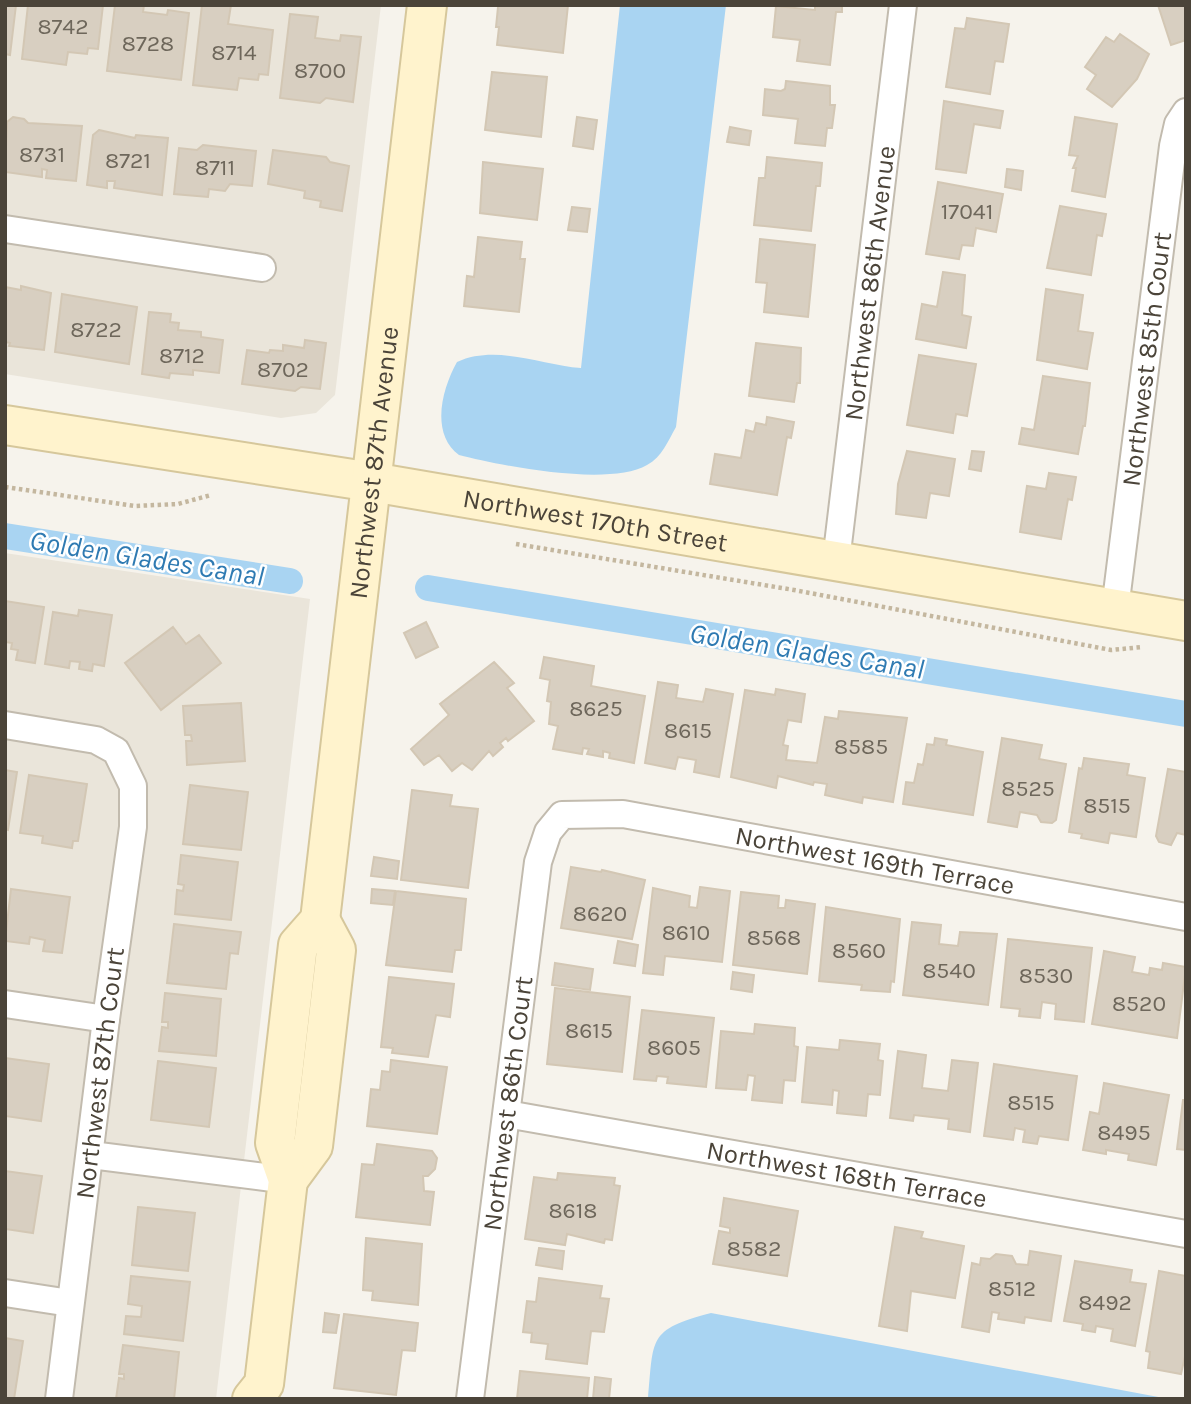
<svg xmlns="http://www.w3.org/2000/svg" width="1191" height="1404" viewBox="0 0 1191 1404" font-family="Karla,sans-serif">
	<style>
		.residential { fill: #eae5da }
		.water { fill: #a9d4f2 }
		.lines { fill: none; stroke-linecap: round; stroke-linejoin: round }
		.canal { stroke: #a9d4f2; stroke-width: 26 }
		.building { fill: #d8cfc1; stroke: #d3c7b4; stroke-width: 2 }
		.street-casing { stroke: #c2bbae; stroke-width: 30 }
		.secondary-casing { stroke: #d6c79b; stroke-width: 42 }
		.path { stroke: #c4b79f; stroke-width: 4.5; stroke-dasharray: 3.5 3.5; stroke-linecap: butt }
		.street { stroke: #fff; stroke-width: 26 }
		.secondary { stroke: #fff3cd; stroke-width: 38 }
		.labels { text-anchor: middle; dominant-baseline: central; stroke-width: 5; stroke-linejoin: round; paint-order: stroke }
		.number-label { font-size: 23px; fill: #6e675b }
		.street-label { font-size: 26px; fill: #4b4439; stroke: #fff }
		.water-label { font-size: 28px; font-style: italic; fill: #2e7ab2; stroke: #fff }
	</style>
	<rect width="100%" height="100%" fill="#f6f3ec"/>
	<path class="residential" d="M5 5H381L335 395 316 413 281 418 5 374Z
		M5 553 310 599 216 1399H5Z"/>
	<path class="water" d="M620 5H726L676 427C668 441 662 457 647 465 609 487 502 466 459 455 430 433 442 389 457 362 496 344 541 365 581 368Z
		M711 1313 1169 1399H648C654 1338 647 1330 711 1313Z"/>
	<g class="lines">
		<path class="canal" d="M5 536 290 581
			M428 588 1186 714"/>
	</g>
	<path class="building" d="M5 5H16L10 55 5 54Z
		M28 5H103L98 49 88 48 87 54 68 52 66 65 22 59Z
		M115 5H144L143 12 167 15 168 10 189 13 181 80 107 71Z
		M202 5H231L228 24 273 30 268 75 259 74 258 80 239 78 237 90 193 85Z
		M501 5H568L563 53 497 45 499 27H496L498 7Z
		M815 5H842V12H836L830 65 797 61 800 40 773 37 776 6 815 10Z
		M1158 5H1186V40L1171 45Z
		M290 14 318 17 315 38 340 41 341 35 361 37 353 102 326 98 320 103 280 98Z
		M967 18 1009 24 1003 62 995 61 990 94 946 87 955 28 965 29Z
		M1120 34 1149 54 1137 79 1112 107 1087 89 1096 75 1085 67 1106 37 1114 42Z
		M492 72 547 77 541 137 485 130Z
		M786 81 830 86V105H835L832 128H827L825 146 795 143 798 119 763 115 765 89 781 91 785 89Z
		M944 101 1003 111 1000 128 974 124 966 173 936 169Z
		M13 117 24 119 28 123 82 126 76 181 46 178 47 170 42 169V177L5 172 7 122Z
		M577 117 597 120 593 149 573 146Z
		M1075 117 1117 124 1105 197 1072 191 1076 168H1073L1078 156 1069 155Z
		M730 127 751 131 749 145 727 142Z
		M99 130 135 138 136 135 168 138 162 195 114 188 115 181H107V188L87 185 93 135Z
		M203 145 256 151 252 186 230 184 225 191 209 189 208 197 174 194 179 148 197 150Z
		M273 150 326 157 330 162 349 166 342 211 320 207 321 201 304 198 305 191 268 184Z
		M767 157 822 163 820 186H816L811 231 754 225 759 178H765Z
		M483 162 543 169 537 220 480 213Z
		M1007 169 1023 171 1021 190 1005 187Z
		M938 182 1003 194 996 232 976 228 973 246 962 245 959 259 926 254Z
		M1060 206 1106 214 1102 236 1097 235 1091 275 1047 268Z
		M572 207 590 209 587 232 568 230Z
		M478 237 522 242 520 259H525L519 312 464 306 467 276 474 277Z
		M760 239 815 245 808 317 764 312 767 283 756 282Z
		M943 272 965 275 962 315 971 317 966 348 916 339 922 304 937 307Z
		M21 286 51 293 44 350 9 346 10 343 5 342V287L21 290Z
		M1046 289 1083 295 1078 331 1093 333 1087 369 1037 360Z
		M62 294 137 307 129 364 55 352Z
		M149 312 171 314 170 322 179 323 178 330 201 332V337L223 340 219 373 193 370V375L170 373 169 378 142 374Z
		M305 340 326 343 320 389 301 387 295 391 242 384 247 350 269 353 270 350 283 351V345L304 348Z
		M756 343 801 348 800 383H797L794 402 749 396Z
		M919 355 976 364 967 416 956 414 953 433 907 425Z
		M1043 376 1090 383 1085 426H1083L1078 454 1019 444 1022 428 1034 430Z
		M767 417 794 422 791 438 787 437 777 495 710 484 715 454 741 458 746 430 754 432 756 423 766 425Z
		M907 451 955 459 949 496 930 493 926 518 896 514 898 484Z
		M972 451 984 452 981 471 969 469Z
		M1049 473 1076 477 1072 500 1068 499 1061 539 1020 532 1027 486 1046 489Z
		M5 601 44 607 35 663 16 660 18 650 11 649 12 643 5 642Z
		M79 610 112 615 104 666 93 664 92 671 79 669 80 662 70 661 69 668 45 664 53 612 78 616Z
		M426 622 438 647 416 658 404 633Z
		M173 627 186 644 199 635 221 663 161 710 125 663Z
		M544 657 594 666 591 686 645 696 634 763 609 758 610 753 603 751V757L587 754 589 749 583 748 582 754 553 749 558 726 549 724 551 702 547 701 550 680 540 678Z
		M494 662 514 683 507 688 534 721 508 741 506 738 500 743 503 747 493 756 489 751 472 770 462 763 452 771 439 755 424 765 411 749 449 715 440 704Z
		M658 682 678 685 676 698 703 702 706 689 733 694 719 777 694 772 696 760 678 757 675 769 645 763Z
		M776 689 805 694 801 722 788 720 783 745 788 746 786 760 817 763 825 717 838 719 839 711 907 718 893 802 863 797 862 803 843 799 825 795 827 784 814 782 813 785 778 776 776 788 731 777 745 690 775 695Z
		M241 703 245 761 187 765 186 741H192L191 735H185L183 706Z
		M935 738 947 740 946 745 983 752 973 815 903 804 906 782 914 783 918 764 923 765 927 744 934 745Z
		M1002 738 1042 745 1039 759 1066 764 1056 820 1052 823 1041 822 1037 815 1020 812 1017 827 988 822Z
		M1084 758 1129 764 1127 775 1145 778 1136 837 1110 833 1108 843 1081 838 1082 834 1069 832 1079 768 1082 769Z
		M1168 769 1186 772V835L1177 833 1171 845 1159 842 1156 836Z
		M5 770 17 772 8 830 5 829Z
		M29 775 87 784 78 841H73L72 848 42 843 43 836 20 833Z
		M190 785 248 792 241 850 183 844Z
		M412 790 452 795 450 806 478 809 468 888 401 880Z
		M181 855 238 862 231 920 175 914 177 890 183 891 184 885 178 884Z
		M374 857 399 861 397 879 371 876Z
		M571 867 601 872 602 870 645 880 632 939 561 928Z
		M700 887 730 891 722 962 665 956 663 975 643 973 653 888 690 896 689 907 697 908Z
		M11 889 70 897 62 953 43 951 45 940 30 937 29 944 5 941Z
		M372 889 395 891 393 905 371 903Z
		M396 891 466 899 461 950H455L452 972 386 965Z
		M741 892 779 896 778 908H785L786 900 815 904 807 974 733 965Z
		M826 907 900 919 894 982 891 981 890 992 861 990 862 985 819 981Z
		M912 922 941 925 939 944 958 946 960 932 997 934 988 1005 903 995Z
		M174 924 241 932 238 954 230 953 226 989 167 983Z
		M1008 939 1092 948 1084 1022 1055 1019 1056 1004 1042 1002 1040 1018 1019 1016 1020 1009 1001 1007Z
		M618 941 638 945 635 966 614 963Z
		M1104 951 1135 957 1132 972 1149 975 1150 968 1162 970 1163 963 1186 967 1177 1038 1092 1024Z
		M555 963 593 969 590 990 552 985Z
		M733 972 754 975 752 992 731 989Z
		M389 977 454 984 450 1017 436 1015 428 1057 392 1053 393 1048 381 1047Z
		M555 988 630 997 622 1072 547 1064Z
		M165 993 221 999 216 1056 159 1051 162 1027 168 1028V1022H162Z
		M642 1010 714 1018 706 1087 667 1083 668 1077 657 1076 656 1081 634 1079Z
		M755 1024 795 1028 794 1046 798 1047 795 1081 784 1080 782 1103 752 1100 755 1076 748 1075 746 1090 716 1088 721 1031 754 1034Z
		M840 1040 880 1044 878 1060 883 1061 880 1095 868 1094 866 1116 837 1113 839 1091 833 1090 832 1105 802 1102 807 1047 839 1050Z
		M898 1051 926 1055 922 1088 948 1091 952 1060 978 1063 970 1132 948 1129 949 1119 914 1115 913 1121 890 1118Z
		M5 1058 49 1064 41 1121 5 1116Z
		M391 1060 447 1067 437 1134 367 1126 371 1089 380 1090 382 1071 390 1072Z
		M158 1061 216 1068 209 1127 151 1120Z
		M994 1064 1077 1076 1068 1140 1039 1136 1037 1144 1023 1142 1025 1130 1015 1128 1013 1140 984 1136Z
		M1104 1083 1169 1095 1156 1165 1128 1160 1129 1154 1106 1150V1154L1083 1150 1090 1112 1099 1114Z
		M1183 1100H1186V1150L1177 1149Z
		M377 1144 432 1151 437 1158 435 1169 428 1176H423L424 1191 434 1192 430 1225 356 1217 362 1164 374 1165Z
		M5 1171 42 1176 33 1233 5 1229Z
		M558 1173 615 1178 614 1185 620 1186 612 1240 605 1239 604 1243 567 1234 565 1245 525 1239 534 1177 557 1180Z
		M724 1198 798 1211 787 1276 713 1264 719 1231 730 1233V1228L720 1226Z
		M138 1207 195 1213 188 1271 132 1265Z
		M895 1227 923 1232 921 1238 964 1246 955 1298 911 1291 907 1331 879 1326Z
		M366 1238 422 1244 418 1305 372 1300 373 1291 363 1290Z
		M539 1248 564 1251 562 1269 536 1265Z
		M1030 1251 1061 1256 1051 1321 1025 1317 1024 1323 998 1319 999 1313 992 1312 989 1332 962 1327 972 1263 980 1265 981 1258 990 1259 996 1254 1012 1256 1016 1264 1028 1265Z
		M1075 1261 1132 1270 1130 1282 1146 1284 1135 1346 1111 1341 1113 1329 1096 1326 1095 1332 1082 1330 1083 1324 1064 1321Z
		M1159 1271 1186 1276V1352L1181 1374 1148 1368 1150 1352 1146 1351Z
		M131 1276 190 1282 183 1341 124 1334 126 1316 141 1317 142 1306 128 1304Z
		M539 1278 602 1286 600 1298 609 1299 604 1332 591 1331 587 1364 546 1359 548 1344 531 1342 532 1333 523 1332 527 1301 536 1302Z
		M325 1313 339 1315 336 1333 323 1332Z
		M344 1314 418 1323 415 1351 402 1350 396 1395 334 1388Z
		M5 1338 23 1341 14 1399H5Z
		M123 1345 179 1352 174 1399H116L119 1378 124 1379V1374H119Z
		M520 1371 589 1378 587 1399H517Z
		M595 1377 611 1379 609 1399H593Z"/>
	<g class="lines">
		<defs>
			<g id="street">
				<path d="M5 229 262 268"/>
				<path id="s1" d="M836 561 903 5"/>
				<path id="s2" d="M1115 609 1173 146 1178 124 1186 112"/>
				<path d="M5 725 96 740 116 751 133 786V827L106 1019 59 1399"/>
				<path d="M5 1004 106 1019"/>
				<path id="s3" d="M507 1114 1186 1234"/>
				<path d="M91 1155 288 1180"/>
				<path d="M5 1293 70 1303"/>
				<path id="s4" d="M470 1399 538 862 548 832 562 815 623 814 1186 917"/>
			</g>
			<g id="secondary">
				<path id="s5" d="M5 425 372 482 1186 621"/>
				<path d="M288 1180 313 1146 336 950 320 920"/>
				<path id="s6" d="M252 1399 264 1384 288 1180 275 1143 298 945 320 920 427 5"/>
			</g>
		</defs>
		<use href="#street" class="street-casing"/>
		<use href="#secondary" class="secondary-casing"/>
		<path class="path" d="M5 487 135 506 178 504 211 495
			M516 544 794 590 1111 650 1143 647"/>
		<use href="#street" class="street"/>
		<use href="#secondary" class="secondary"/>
	</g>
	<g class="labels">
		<g class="number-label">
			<text x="63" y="26">8742</text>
			<text x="148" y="43">8728</text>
			<text x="234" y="52">8714</text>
			<text x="320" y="70">8700</text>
			<text x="42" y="154">8731</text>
			<text x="128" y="160">8721</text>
			<text x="215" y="167">8711</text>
			<text x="967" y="211">17041</text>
			<text x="96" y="329">8722</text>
			<text x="182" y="355">8712</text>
			<text x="283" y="369">8702</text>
			<text x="596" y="708">8625</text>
			<text x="688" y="730">8615</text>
			<text x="861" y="746">8585</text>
			<text x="1028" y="788">8525</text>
			<text x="1107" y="805">8515</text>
			<text x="600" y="913">8620</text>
			<text x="686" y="932">8610</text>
			<text x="774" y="937">8568</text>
			<text x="859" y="950">8560</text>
			<text x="949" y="970">8540</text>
			<text x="1046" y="975">8530</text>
			<text x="1139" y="1003">8520</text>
			<text x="589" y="1030">8615</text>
			<text x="674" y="1047">8605</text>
			<text x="1031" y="1102">8515</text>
			<text x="1124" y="1132">8495</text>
			<text x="573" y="1210">8618</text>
			<text x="754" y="1248">8582</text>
			<text x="1012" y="1288">8512</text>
			<text x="1105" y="1302">8492</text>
		</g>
		<g class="street-label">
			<text stroke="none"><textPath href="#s1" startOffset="280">Northwest 86th Avenue</textPath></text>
			<text stroke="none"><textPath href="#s2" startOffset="252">Northwest 85th Court</textPath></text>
			<text stroke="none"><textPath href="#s6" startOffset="957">Northwest 87th Avenue</textPath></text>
			<text stroke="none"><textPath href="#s5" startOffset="598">Northwest 170th Street</textPath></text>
			<text stroke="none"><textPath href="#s4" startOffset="912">Northwest 169th Terrace</textPath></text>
			<text transform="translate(100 1073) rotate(-83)">Northwest 87th Court</text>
			<text stroke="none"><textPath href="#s4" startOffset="298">Northwest 86th Court</textPath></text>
			<text stroke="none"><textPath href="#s3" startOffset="345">Northwest 168th Terrace</textPath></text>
		</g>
		<g class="water-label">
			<text transform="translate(147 558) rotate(9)">Golden Glades Canal</text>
			<text transform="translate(807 651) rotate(9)">Golden Glades Canal</text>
		</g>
	</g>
	<rect width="1191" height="1404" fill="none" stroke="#4b4439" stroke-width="14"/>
</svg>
